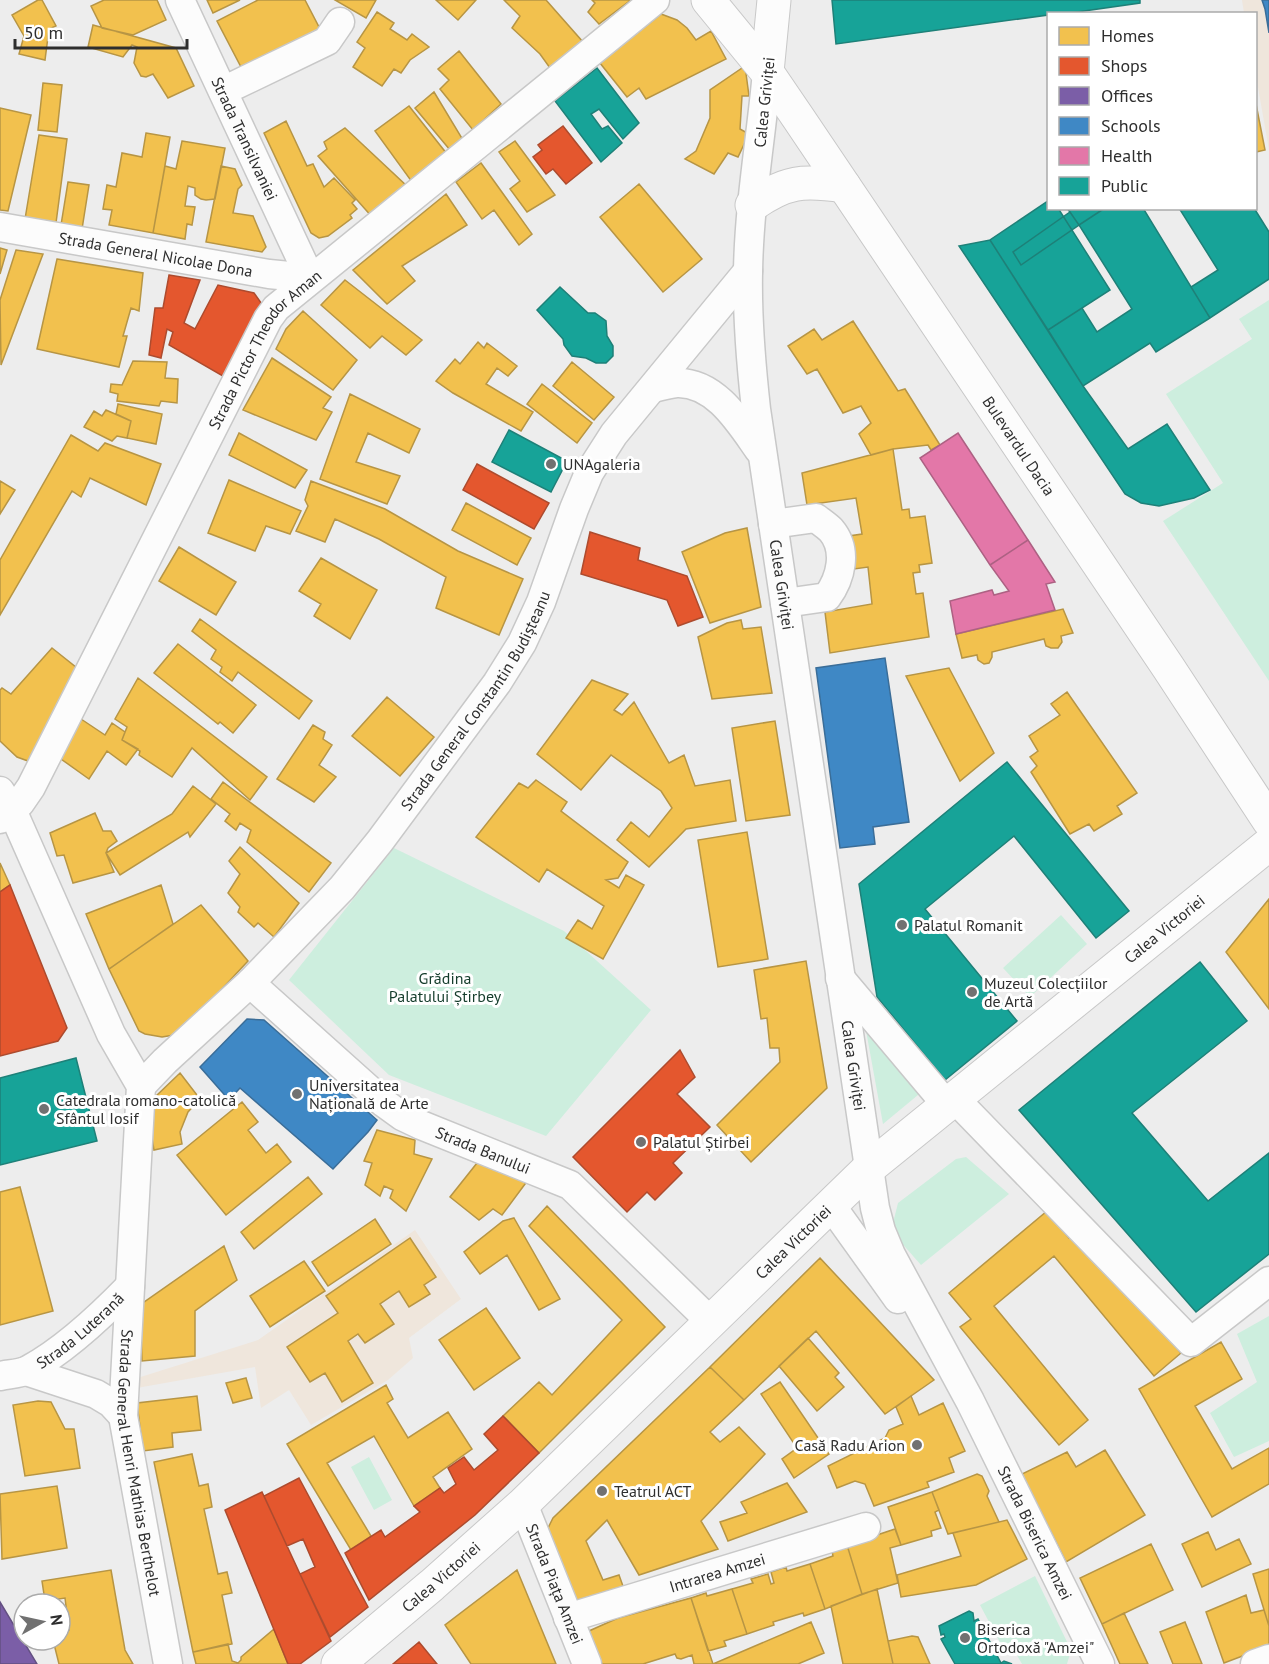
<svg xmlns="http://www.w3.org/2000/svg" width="1269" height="1664" viewBox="0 0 1269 1664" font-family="'PT Sans',sans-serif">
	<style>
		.education { fill: #efe6dc }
		.green { fill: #cdeede }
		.homes { fill: #f2c14e; stroke: #b79544; stroke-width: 1.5 }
		.shops { fill: #e4572e; stroke: #ad4b2e; stroke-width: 1.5 }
		.offices { fill: #7b5ea7; stroke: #645083; stroke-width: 1.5 }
		.schools { fill: #3f88c5; stroke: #3a6d98; stroke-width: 1.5 }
		.health { fill: #e377a8; stroke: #ad6183; stroke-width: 1.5 }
		.public { fill: #17a398; stroke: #1e8078; stroke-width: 1.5 }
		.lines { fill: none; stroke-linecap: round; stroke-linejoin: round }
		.minor-casing { stroke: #c8c8c8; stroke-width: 31 }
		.major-casing { stroke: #c8c8c8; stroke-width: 35 }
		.minor { stroke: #fcfcfc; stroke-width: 28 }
		.major { stroke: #fcfcfc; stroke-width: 33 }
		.poi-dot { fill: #717171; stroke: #fff; stroke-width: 2 }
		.labels { text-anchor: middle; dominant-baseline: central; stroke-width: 6; stroke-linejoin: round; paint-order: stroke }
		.street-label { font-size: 16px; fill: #2e2e2e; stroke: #fff }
		.poi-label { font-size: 16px; fill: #2e2e2e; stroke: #fff; text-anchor: start }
		.park-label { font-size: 16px; fill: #153d2c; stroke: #fff }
	</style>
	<rect width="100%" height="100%" fill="#ededed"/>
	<path class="education" d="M1242 0H1269V150L1256 76V14L1244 13Z
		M415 1230 461 1299 409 1338 413 1358 388 1380 311 1425 289 1390 261 1408 255 1367 131 1389V1380L258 1340Z"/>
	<path class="green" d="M1269 300V681L1163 521 1223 483 1166 394 1252 339 1239 319Z
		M394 848 564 931 651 1010 546 1136 389 1075 289 980Z
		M1061 915 1087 944 1030 997 1003 968Z
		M863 1014 924 1090 883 1124Z
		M966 1157 1009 1194 921 1265 891 1231 898 1203 956 1159Z
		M1269 1316V1441L1234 1457 1210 1413 1257 1382 1237 1334Z
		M369 1457 392 1500 374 1510 351 1467Z
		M1035 1576 1071 1650 1067 1664H1022L1014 1650 1003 1648 980 1605Z"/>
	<path class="homes" d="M38 0H42L56 26 49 29 45 60 19 54 24 36 12 15Z
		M104 0H157L166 20 133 35 102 28 91 6Z
		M207 0H240L213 13Z
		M258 0H305L320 29 241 67 217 21Z
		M335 0H376L366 18Z
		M436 0H476L458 20Z
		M504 0H546L583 42 550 68 540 54 512 28 520 16Z
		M592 0H631L599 24 588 12 595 3Z
		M377 12 394 23 390 29 407 40 412 34 429 47 410 60 401 73 394 69 382 86 353 67 365 48 357 42Z
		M661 14 677 20 687 28 696 40 711 31 726 59 646 99 639 88 627 97 600 63Z
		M93 25 176 48 194 86 168 98 153 74 146 77 141 76 134 63 137 47 132 45 123 57 88 47Z
		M459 51 501 104 473 130 440 89 449 80 438 69Z
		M745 66 749 96H742L740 129 749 134 738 157 728 153 714 174 685 159 696 151 710 118V90Z
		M43 83 62 85 57 132 38 130Z
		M434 92 463 140 450 150 415 108Z
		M1256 104 1265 150 1256 152Z
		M409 106 447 154 412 182 375 131Z
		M0 108 31 115 8 211 0 210Z
		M286 121 307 166 313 164 324 187 334 178 355 200 352 203 357 209 350 215 352 218 328 236 319 238 311 233 264 133Z
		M345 128 409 188 373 218 318 156 327 149 324 142Z
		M146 133 170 137 153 233 109 225 112 210 103 209 107 185 116 187 122 153 142 157Z
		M39 135 67 139 56 223 25 219Z
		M182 141 225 148 215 199 206 200 201 199 195 195V188L188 186 185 206 195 207 192 225 187 224 185 239 153 233 165 166 176 169Z
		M515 141 555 195 527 212 510 189 520 181 499 152Z
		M481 163 532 234 519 245 494 210 482 219 456 182Z
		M221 166 235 169 242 185 238 189 233 213 253 216 266 247 262 252 206 242Z
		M68 182 89 185 82 229 61 225Z
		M639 184 702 259 663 292 600 217Z
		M446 194 467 225 402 266 415 281 387 304 353 270Z
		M0 248 7 250 0 274Z
		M16 250 43 254 1 365 0 300Z
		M57 259 143 273 139 311 131 308 123 336H127L119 367 37 349Z
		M345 280 422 340 406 355 382 336 370 348 321 305Z
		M303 311 357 360 333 390 276 349 286 329Z
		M853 321 898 391 905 389 940 445 931 450 928 445 893 449 871 455 859 434 871 423 861 406 843 413 817 369 807 374 788 346 814 329 822 340Z
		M478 342 484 348 487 343 517 366 508 376 497 368 486 384 533 412 521 431 453 393 436 381 455 359 460 364Z
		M272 358 331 397 323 408 332 412 316 440 243 410Z
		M133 361 167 362 165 378 178 379 177 403 161 401 159 406 117 401 118 394 110 392 111 384 122 385Z
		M572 362 614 397 594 420 553 386Z
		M542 384 592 423 577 443 527 404Z
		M350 394 420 429 409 453 368 433 356 462 400 476 387 504 320 479Z
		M118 404 162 414 156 444 127 438 131 421 116 414Z
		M106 410 131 421 127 438 117 436 112 441 84 427 94 411 102 416Z
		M239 433 307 470 295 488 229 455Z
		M71 435 98 451 105 443 161 464 146 505 90 478 81 497 72 491 0 615V560Z
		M893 449 902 510 909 509 910 518 925 516 932 563 919 565 920 572 913 573 916 594 923 593 929 637 830 653 825 612 872 604 868 567 854 569 849 536 862 534 856 498 807 505 802 473Z
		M229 480 301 511 290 534 266 526 255 551 208 533Z
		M0 481 15 490 0 514Z
		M311 481 385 509 458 551 523 579 499 635 436 608 446 577 379 539 335 519 325 542 296 531 308 506 305 500Z
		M466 503 531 538 517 565 452 530Z
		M747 528 761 607 710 623 682 552 725 533Z
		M179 547 236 582 216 615 159 581Z
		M321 558 377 590 350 639 314 616 321 604 299 591Z
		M1063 609 1073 633 1061 636 1062 642 1058 648H1051L1046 646 1044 639 992 652V657L989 663 984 664 978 660 977 655 962 658 956 634Z
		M200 619 312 701 299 719 238 672 232 681 220 672 222 667 211 659 216 650 192 631Z
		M741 620 743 629 761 627 772 693 712 699 698 637 727 623Z
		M178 644 256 705 233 733 220 722 218 724 154 673Z
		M52 648 77 668 28 761 17 757 0 741V690L2 688 11 694Z
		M949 668 994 753 960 781 906 676Z
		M138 678 267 777 250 800 192 748 172 777 139 755 140 751 122 740 127 727 115 719Z
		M592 680 628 694 614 710 622 715 634 702 669 763 684 755 695 786 730 780 736 821 686 829 649 867 617 840 631 822 649 837 672 808 661 791 611 755 581 790 537 754Z
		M1067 692 1137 793 1117 806 1122 814 1094 831 1089 824 1070 834 1031 772 1037 766 1030 757 1038 751 1029 736 1060 715 1051 704Z
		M387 697 434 737 400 776 352 736Z
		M81 719 105 735 112 723 125 732 122 740 138 749 126 765 107 751 89 779 61 759Z
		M775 721 790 815 746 821 732 728Z
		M313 725 325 732 323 739 332 745 319 765 336 777 314 802 277 779Z
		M536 780 567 802 561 811 628 862 618 878 606 880 619 888 626 875 644 885 603 959 566 938 578 920 592 929 604 906 547 869 539 882 476 837 519 783 528 788Z
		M223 782 331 863 309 892 247 842 251 830 240 823 236 830 225 821 230 814 211 799Z
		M193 786 216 804 190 837 188 832 120 875 106 853 172 814Z
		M95 813 103 831H111L117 841 108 848 106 853 114 872 73 883 64 855 57 856 50 833Z
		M747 832 768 959 718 967 698 840Z
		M240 847 299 903 274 937 258 923 254 927 238 912 240 907 228 893 240 874 229 861Z
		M0 863 10 885 0 892Z
		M161 885 173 924 109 969 86 914Z
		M1269 899V1009L1226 952Z
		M201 905 248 961 180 1034 162 1037 145 1034 139 1031 109 969Z
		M806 961 827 1088 751 1162 717 1125 780 1062 779 1048H770L767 1018 761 1019 754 970Z
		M180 1073 200 1099 188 1112 180 1132 182 1144 154 1150 148 1113 154 1098Z
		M242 1102 258 1122 248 1130 266 1153 277 1144 291 1162 226 1215 177 1155Z
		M377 1130 415 1140 414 1154 432 1159 406 1211 390 1198 393 1190 384 1186 380 1196 365 1185 372 1163 364 1161Z
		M481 1158 528 1180 502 1215 493 1209 479 1220 450 1197Z
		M308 1177 322 1194 254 1249 241 1232Z
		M20 1187 53 1311 0 1325V1192Z
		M547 1206 665 1327 539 1453 503 1416 539 1382 552 1395 622 1320 529 1226Z
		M1047 1211 1069 1238 1079 1230 1181 1353 1154 1376 1054 1256 994 1306 1088 1420 1059 1445 960 1327 971 1319 949 1293Z
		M514 1218 560 1299 539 1310 507 1255 480 1274 464 1252 503 1221Z
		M375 1219 391 1244 328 1286 312 1262Z
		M410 1238 436 1277 424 1285 430 1294 409 1307 399 1291 380 1304 394 1324 365 1343 358 1334 348 1341 373 1383 342 1402 325 1373 310 1382 287 1347 338 1313 326 1296Z
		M224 1246 237 1280 195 1311V1356L142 1361 140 1305Z
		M820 1258 934 1380 885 1414 816 1331 744 1400 710 1367Z
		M304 1261 325 1291 270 1327 250 1296Z
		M486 1308 520 1358 474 1390 439 1340Z
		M808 1338 839 1373 835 1377 844 1387 817 1411 779 1366Z
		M1221 1342 1242 1379 1195 1406 1232 1469 1269 1448V1484L1212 1517 1139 1389Z
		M710 1367 744 1400 710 1432 720 1442 739 1427 765 1454 701 1521 718 1549 639 1575 607 1520 586 1541 603 1580 619 1575 624 1589 574 1606 547 1530 553 1518Z
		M246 1378 252 1398 233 1403 226 1383Z
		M780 1382 829 1454 794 1478 782 1459 797 1448 761 1394Z
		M386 1385 393 1399 387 1403 408 1438 448 1412 472 1449 433 1477 440 1488 414 1506 374 1436 327 1463 371 1536 351 1550 287 1444Z
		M197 1396 201 1430 172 1433 173 1447 143 1451 137 1403Z
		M911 1396 919 1415 943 1403 965 1451 949 1458 954 1472 927 1482 929 1487 874 1506 865 1484 855 1481 837 1488 828 1466 885 1438 889 1430 903 1424 896 1407Z
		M38 1401 51 1402 65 1429H74L80 1468 25 1476 13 1405Z
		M1105 1450 1145 1515 1066 1562 1022 1474 1067 1452 1076 1467Z
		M192 1454 199 1486 208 1484 212 1507 204 1509 218 1574 227 1572 232 1593 222 1595 232 1644 193 1652 154 1462Z
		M977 1474 982 1476 989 1491 987 1496 999 1522 948 1534 932 1492Z
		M787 1483 807 1512 728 1541 720 1522 747 1513 741 1502Z
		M57 1486 67 1548 2 1559 0 1494Z
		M932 1492 939 1510 935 1512 941 1528 931 1531 932 1536 901 1545 888 1507Z
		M1007 1520 1027 1559 976 1585 901 1597 897 1575 961 1556 953 1533Z
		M895 1529 901 1545 890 1548 898 1583 862 1594 847 1545Z
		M1208 1532 1216 1550 1239 1539 1251 1564 1202 1587 1182 1544Z
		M1151 1544 1173 1590 1102 1624 1080 1578Z
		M847 1545 862 1594 825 1609 810 1564 833 1556 832 1551Z
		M810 1564 825 1609 804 1616 803 1613 773 1622 774 1625 747 1634 732 1589 753 1583 751 1579 768 1574 771 1584 774 1583 771 1572 786 1567 787 1571Z
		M1269 1569V1626L1253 1574Z
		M111 1570 125 1650 133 1664H59L53 1640H60V1633L69 1630 65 1598 45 1601 42 1581Z
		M517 1570 556 1664H471L445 1625Z
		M732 1589 747 1634 724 1641 726 1646 708 1651 691 1598 706 1593 707 1596Z
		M877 1589 893 1664H843L831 1606Z
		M1246 1595 1251 1613 1264 1610 1269 1626V1646L1224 1663 1206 1612Z
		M691 1598 713 1664H694L692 1655 681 1659 677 1658 675 1654 643 1664H602L589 1631 618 1618Z
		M1124 1613 1148 1664H1120L1102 1624Z
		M811 1622 824 1653 798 1664H713Z
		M1185 1622 1202 1664H1173L1160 1632Z
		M274 1629 288 1664H196L193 1652 228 1644 232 1661 238 1663 241 1660V1657Z
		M912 1636 918 1637 930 1664H893L888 1641Z"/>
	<path class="shops" d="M563 126 592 163 566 184 553 169 546 174 533 157 542 150 538 145Z
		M169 275 200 280 184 323 195 329 218 285 254 293 264 307 228 379 169 345 173 332 167 329 161 358 149 355 155 308H163Z
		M477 464 549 503 534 529 463 490Z
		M590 532 640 548 638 560 687 576 703 617 678 626 667 600 581 574Z
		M10 885 67 1028 58 1041 0 1056V892Z
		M680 1050 695 1077 677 1094 710 1127 673 1163 682 1173 655 1200 647 1192 627 1212 573 1157Z
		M503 1416 539 1453 475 1515 369 1600 345 1553 381 1530 385 1537 420 1512 414 1506 440 1488 444 1493 456 1484 448 1468 464 1457 474 1470 498 1450 484 1434Z
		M299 1478 368 1607 330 1637 300 1574 315 1567 303 1539 287 1546 264 1496Z
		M262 1492 331 1641 300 1664H288L225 1510Z
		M419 1642 437 1664H393Z"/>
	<path class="offices" d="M0 1602 37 1664H0Z"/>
	<path class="schools" d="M1262 0H1269V33L1265 9Z
		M885 658 909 822 873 827 875 844 840 848 816 668Z
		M247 1019 264 1020 377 1120 368 1132 333 1169 240 1088 229 1100 200 1067Z"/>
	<path class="health" d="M958 433 1028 540 990 565 920 458Z
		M1028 540 1055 582 1046 584 1055 610 956 634 950 601 992 590 994 595 1009 591 990 565Z"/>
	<path class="public" d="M832 0H1140V3L1063 14H1048V15L836 44Z
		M597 68 639 123 623 139 599 109 591 114 602 129 608 126 622 143 601 162 555 101Z
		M1048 201V208H1058L1110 290 1048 330 990 240Z
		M1067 208H1105L1079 225Z
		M1105 208H1143L1210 318 1156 352 1150 343 1083 386 1048 330 1082 308 1097 332 1132 309 1079 225Z
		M1179 208H1254L1269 232V279L1210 318 1191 287 1218 270Z
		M1070 212 1079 225 1021 265 1013 252Z
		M990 240 1083 386 1128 449 1167 424 1210 490 1194 498 1159 506 1141 503 1125 494 959 246Z
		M560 287 588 313H595L606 321 607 336 613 346V356L606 363H596L586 358 572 356 564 345 563 339 537 310Z
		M509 430 567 461 551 492 492 462Z
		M1007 762 1129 911 1096 938 1014 836 925 909 1017 1021 945 1080 877 997 859 884Z
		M1200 962 1247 1021 1132 1113 1208 1201 1269 1153V1254L1196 1312 1019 1110Z
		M76 1058 97 1141 0 1165V1078Z
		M969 1611 973 1613 974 1621 978 1619 1001 1663 1004 1661 1012 1664H955L941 1639 945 1637 944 1634 941 1635 939 1626Z"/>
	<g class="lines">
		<defs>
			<g id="minor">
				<path id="s1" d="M180 0 310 278"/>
				<path id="s2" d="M767 72C761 139 749 205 748 272 747 318 751 364 756 409L875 1208 881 1231 891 1255 970 1401 1100 1664"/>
				<path d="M223 91 327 41 340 22"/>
				<path id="s3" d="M0 227 269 274 310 278"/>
				<path d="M653 388C660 386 668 384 676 383 715 381 740 423 759 450"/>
				<path d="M773 524 816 518C821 522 827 526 831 530 848 550 841 578 827 597L785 603"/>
				<path id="s4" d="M0 791 12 810 111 1034 141 1086 123 1416 168 1664"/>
				<path id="s5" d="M0 819 20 803 31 787 268 319 276 308 655 0"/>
				<path d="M840 978 946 1104"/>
				<path id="s6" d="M250 983 384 1103 402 1116 421 1125 570 1185 711 1322"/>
				<path id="s7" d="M141 1086 165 1061 250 983 342 888 380 841 497 683 522 643 541 602 574 509 589 473 614 434 748 271"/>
				<path d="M954 1098 1191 1342 1269 1281"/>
				<path d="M830 1204 898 1299"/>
				<path d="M26 1371 96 1394 111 1403 123 1416"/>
				<path id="s8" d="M0 1376C9 1374 20 1374 28 1370 65 1350 101 1316 130 1286"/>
				<path id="s9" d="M523 1504 587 1664"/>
				<path id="s10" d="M568 1618 866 1527"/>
				<path d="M1255 1664 1269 1659"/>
			</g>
			<g id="major">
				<path id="s11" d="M708 0 767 72 799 119 1168 667 1269 821"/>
				<path d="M767 72 774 0"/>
				<path d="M752 205C786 181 803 180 844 186"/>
				<path id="s12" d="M338 1664 432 1585 523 1504 869 1168 1269 844"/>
			</g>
		</defs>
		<use href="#minor" class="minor-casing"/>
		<use href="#major" class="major-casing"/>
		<use href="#minor" class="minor"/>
		<use href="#major" class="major"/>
	</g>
	<g class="poi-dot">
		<circle cx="551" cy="464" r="6"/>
		<circle cx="902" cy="925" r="6"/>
		<circle cx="972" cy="992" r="6"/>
		<circle cx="297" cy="1094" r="6"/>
		<circle cx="44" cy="1109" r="6"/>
		<circle cx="641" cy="1142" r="6"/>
		<circle cx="917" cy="1445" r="6"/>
		<circle cx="602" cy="1491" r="6"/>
		<circle cx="965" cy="1638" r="6"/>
	</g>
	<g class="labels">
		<g class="street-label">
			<text transform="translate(764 102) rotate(-84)">Calea Griviței</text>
			<text stroke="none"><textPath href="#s1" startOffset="153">Strada Transilvaniei</textPath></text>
			<text stroke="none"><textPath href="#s3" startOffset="158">Strada General Nicolae Dona</textPath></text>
			<text stroke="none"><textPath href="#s5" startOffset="543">Strada Pictor Theodor Aman</textPath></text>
			<text stroke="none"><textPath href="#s11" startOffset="544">Bulevardul Dacia</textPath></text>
			<text stroke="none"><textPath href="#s2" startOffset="516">Calea Griviței</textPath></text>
			<text stroke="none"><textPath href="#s7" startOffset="513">Strada General Constantin Budișteanu</textPath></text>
			<text stroke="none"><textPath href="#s12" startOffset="1107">Calea Victoriei</textPath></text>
			<text stroke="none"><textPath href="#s2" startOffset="1002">Calea Griviței</textPath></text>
			<text stroke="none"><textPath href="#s6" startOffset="290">Strada Banului</textPath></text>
			<text stroke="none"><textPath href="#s12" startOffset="621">Calea Victoriei</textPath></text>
			<text stroke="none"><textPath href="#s8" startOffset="94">Strada Luterană</textPath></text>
			<text stroke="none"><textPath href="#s4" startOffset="706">Strada General Henri Mathias Berthelot</textPath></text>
			<text stroke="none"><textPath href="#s2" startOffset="1509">Strada Biserica Amzei</textPath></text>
			<text stroke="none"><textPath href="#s10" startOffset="156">Intrarea Amzei</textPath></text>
			<text stroke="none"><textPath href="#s12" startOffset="135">Calea Victoriei</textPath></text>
			<text stroke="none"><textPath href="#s9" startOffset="86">Strada Piața Amzei</textPath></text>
		</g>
		<g class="poi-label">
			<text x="563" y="464">UNAgaleria</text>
			<text x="914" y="925">Palatul Romanit</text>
			<text x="984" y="983">Muzeul Colecțiilor<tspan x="984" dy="18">de Artă</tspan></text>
			<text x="309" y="1085">Universitatea<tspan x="309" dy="18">Națională de Arte</tspan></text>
			<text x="56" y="1100">Catedrala romano-catolică<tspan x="56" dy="18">Sfântul Iosif</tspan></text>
			<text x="653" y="1142">Palatul Știrbei</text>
			<text x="905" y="1445" text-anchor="end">Casă Radu Arion</text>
			<text x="614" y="1491">Teatrul ACT</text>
			<text x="977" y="1629">Biserica<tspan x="977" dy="18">Ortodoxă "Amzei"</tspan></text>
		</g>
		<g class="park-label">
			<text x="445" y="978">Grădina<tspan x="445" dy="18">Palatului Știrbey</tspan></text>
		</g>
	</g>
	<rect x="1047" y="12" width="210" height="198" fill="#ffffff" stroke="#ababab" stroke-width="1.5"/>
	<rect x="1059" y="27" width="30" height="18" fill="#f2c14e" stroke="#ababab" stroke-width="1.5"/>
	<text x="1101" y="42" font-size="18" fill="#2e2e2e">Homes</text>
	<rect x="1059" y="57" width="30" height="18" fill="#e4572e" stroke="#ababab" stroke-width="1.5"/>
	<text x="1101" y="72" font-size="18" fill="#2e2e2e">Shops</text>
	<rect x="1059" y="87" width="30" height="18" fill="#7b5ea7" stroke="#ababab" stroke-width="1.5"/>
	<text x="1101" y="102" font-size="18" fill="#2e2e2e">Offices</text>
	<rect x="1059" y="117" width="30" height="18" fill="#3f88c5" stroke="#ababab" stroke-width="1.5"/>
	<text x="1101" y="132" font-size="18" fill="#2e2e2e">Schools</text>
	<rect x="1059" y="147" width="30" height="18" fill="#e377a8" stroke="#ababab" stroke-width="1.5"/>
	<text x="1101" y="162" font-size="18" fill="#2e2e2e">Health</text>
	<rect x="1059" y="177" width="30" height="18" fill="#17a398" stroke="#ababab" stroke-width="1.5"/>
	<text x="1101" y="192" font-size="18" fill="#2e2e2e">Public</text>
	<g transform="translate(42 1622) rotate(82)"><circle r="28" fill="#ffffff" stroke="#ababab" stroke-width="1.5"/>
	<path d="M0-4.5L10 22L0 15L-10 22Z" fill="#717171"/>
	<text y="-9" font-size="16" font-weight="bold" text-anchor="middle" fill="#2e2e2e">N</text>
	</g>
	<path d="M15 39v9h172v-9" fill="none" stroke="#2e2e2e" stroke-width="3"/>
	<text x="24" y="39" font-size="18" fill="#2e2e2e" stroke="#ffffff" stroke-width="4.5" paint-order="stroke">50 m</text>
</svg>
